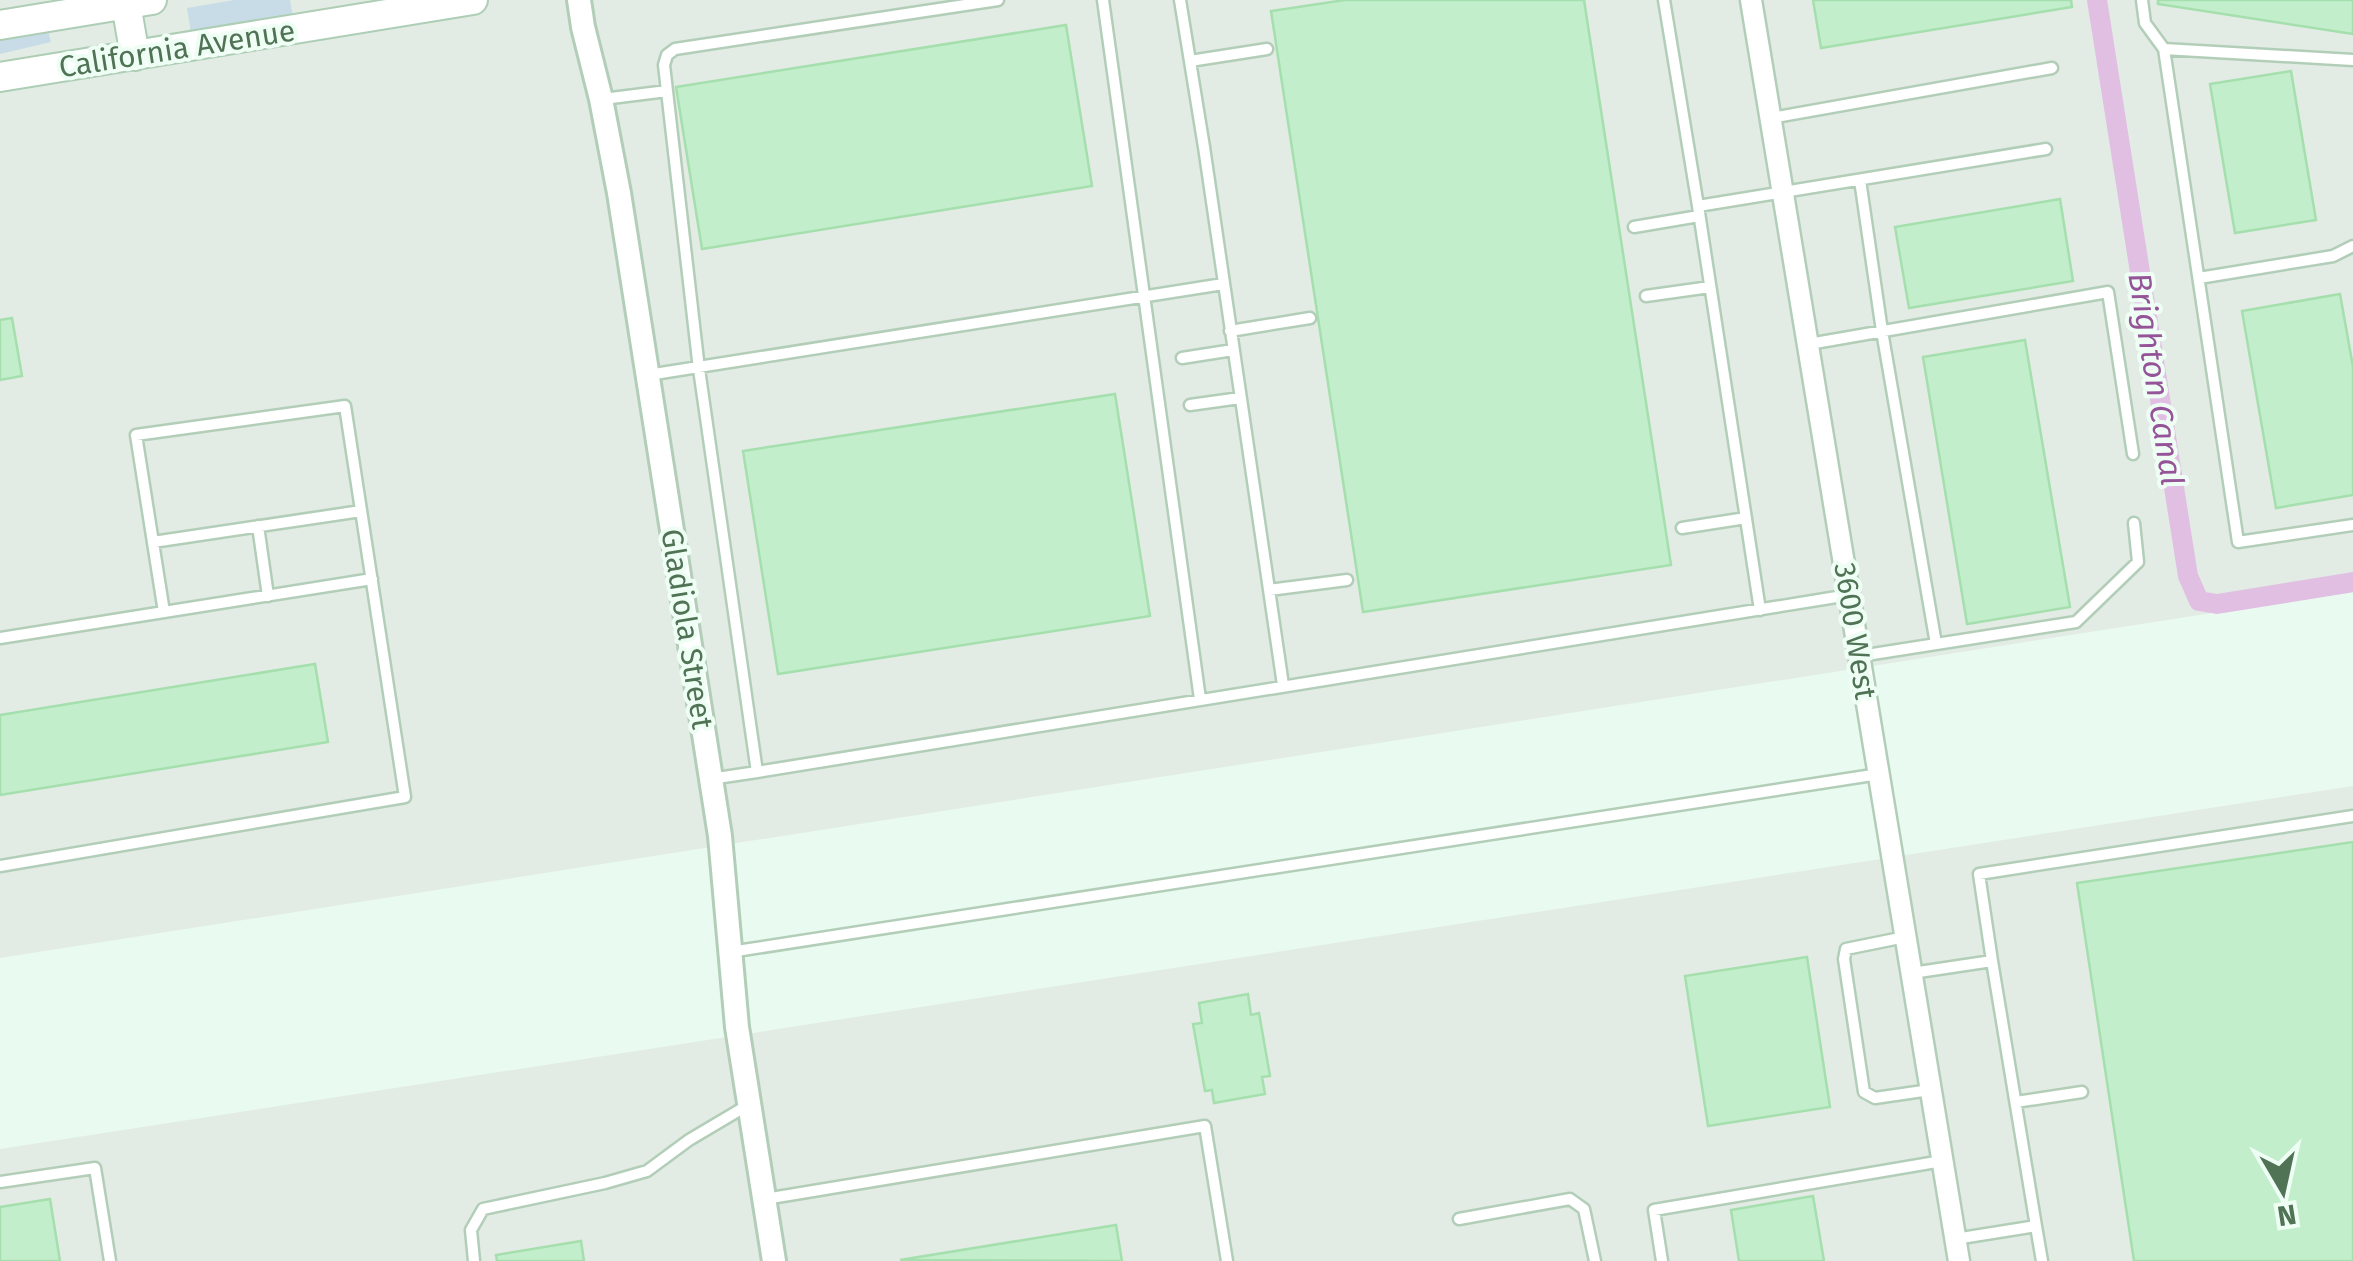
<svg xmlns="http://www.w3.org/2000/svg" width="2353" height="1261" viewBox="0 0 2353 1261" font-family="'Fira Sans',sans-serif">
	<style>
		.industrial { fill: #e2ece4 }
		.green { fill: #c8dce7 }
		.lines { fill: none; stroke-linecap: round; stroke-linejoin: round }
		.canal { stroke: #e0bfe3; stroke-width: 20 }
		.building { fill: #c3eecb; stroke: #a5dfae; stroke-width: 2.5 }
		.service-casing { stroke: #b3ceb8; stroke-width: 15 }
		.minor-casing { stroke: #b3ceb8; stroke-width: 25 }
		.tertiary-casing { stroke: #b3ceb8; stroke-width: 28 }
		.secondary-casing { stroke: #adceb5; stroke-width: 32 }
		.service { stroke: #fff; stroke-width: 10 }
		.minor { stroke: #fff; stroke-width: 20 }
		.tertiary { stroke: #fff; stroke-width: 22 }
		.secondary { stroke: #fff; stroke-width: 28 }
		.labels { text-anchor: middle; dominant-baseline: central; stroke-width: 8; stroke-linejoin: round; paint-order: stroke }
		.street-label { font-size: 30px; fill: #4f7354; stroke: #effef5 }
		.water-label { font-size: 32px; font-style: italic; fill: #955498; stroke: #effef5 }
	</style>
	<rect width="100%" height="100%" fill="#e9fbf0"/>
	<path class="industrial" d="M0 0H2353V591L0 958Z
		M2353 786V1261H0V1149Z"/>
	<path class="green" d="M234 0H290L293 17 191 33 187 8Z
		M48 30 51 42 0 54V39Z"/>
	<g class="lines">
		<path class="canal" d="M2097 0 2188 576 2199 601 2217 604 2353 582"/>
	</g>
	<path class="building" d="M1345 0H1584L1671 565 1363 612 1271 11Z
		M1813 0H2071L2072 7 1821 48Z
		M2158 0H2353V34L2158 4Z
		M1066 25 1092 186 702 249 676 87Z
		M2291 71 2316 220 2235 233 2210 84Z
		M2060 199 2073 281 1909 308 1895 227Z
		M2340 294 2353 367V495L2276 508 2242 311Z
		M12 318 22 376 0 380V320Z
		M2025 340 2070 607 1967 624 1923 357Z
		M1115 394 1150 616 778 674 743 451Z
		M315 664 328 742 0 795V715Z
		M2353 842V1261H2134L2077 883Z
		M1807 957 1830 1107 1708 1126 1685 976Z
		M1248 994 1251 1015 1259 1013 1270 1076 1262 1077 1265 1094 1214 1103 1212 1090 1205 1091 1193 1024 1202 1023 1199 1003Z
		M1813 1196 1824 1261H1739L1731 1210Z
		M50 1199 60 1261H0V1207Z
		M1116 1225 1122 1261 900 1260Z
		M581 1241 584 1261H497L496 1255Z"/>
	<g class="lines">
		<defs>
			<path id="service" d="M1103 0 1200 699
				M1180 0 1204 147 1283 685
				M1664 0 1698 206
				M2142 0 2145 23 2164 49 2238 542 2353 525
				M2164 49 2353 60
				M1190 61 1267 49
				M603 99 667 91
				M1771 118 2052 68
				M1860 180 1882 331 1936 644
				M1634 227 1699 216
				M2199 278 2333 256 2353 246
				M1646 296 1710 287
				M1230 331 1310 318
				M1809 344 2108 292 2133 454
				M1182 358 1233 350
				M648 375 1223 284
				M1190 405 1240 398
				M258 526 268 596
				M1682 528 1746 518
				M153 542 361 511
				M1269 590 1347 580
				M1760 610 1698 206 2046 149
				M164 612 372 579
				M0 638 164 612 136 435 345 406 405 797 0 866
				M1860 656 2076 622 2138 562 2134 523
				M757 772 1849 595
				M710 779 757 772 699 369 664 65 667 55 675 49 998 0
				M1905 937 1846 949 1844 959 1864 1092 1875 1098 1930 1090
				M730 952 1879 774
				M1992 961 1979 874 2353 816
				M1912 973 1992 961 2036 1226 1955 1239
				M2016 1102 2082 1092
				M0 1182 95 1168 110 1261
				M765 1199 1205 1126 1227 1261
				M1459 1219 1570 1199 1584 1209 1595 1261
				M2036 1226 2042 1261
				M474 1261 471 1230 483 1209 605 1183 647 1171 689 1140 748 1105
				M1662 1261 1654 1210 1942 1161"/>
			<path id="minor" d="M1751 0 1959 1261"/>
			<path id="tertiary" d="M579 0 583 27 601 99 619 193 720 836 737 1027 774 1261"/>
			<path id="secondary" d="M126 4 135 56
				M0 25 152 0
				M0 77 473 0"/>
		</defs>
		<use href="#service" class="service-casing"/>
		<use href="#minor" class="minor-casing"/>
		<use href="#tertiary" class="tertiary-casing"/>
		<use href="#secondary" class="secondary-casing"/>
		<use href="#service" class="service"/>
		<use href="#minor" class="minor"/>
		<use href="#tertiary" class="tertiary"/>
		<use href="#secondary" class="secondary"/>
	</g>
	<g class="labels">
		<g class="street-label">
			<text transform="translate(177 49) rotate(-9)">California Avenue</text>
			<text transform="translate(687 629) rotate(81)">Gladiola Street</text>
			<text transform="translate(1855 631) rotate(81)">3600 West</text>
		</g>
		<g class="water-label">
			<text transform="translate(2156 379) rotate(81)">Brighton Canal</text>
		</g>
	</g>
	<g transform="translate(2283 1191) rotate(171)" stroke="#effef5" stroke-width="8" paint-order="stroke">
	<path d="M0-8L18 38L0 25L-18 38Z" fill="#4f7354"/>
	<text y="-15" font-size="28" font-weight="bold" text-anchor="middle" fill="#4f7354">N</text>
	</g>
</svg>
